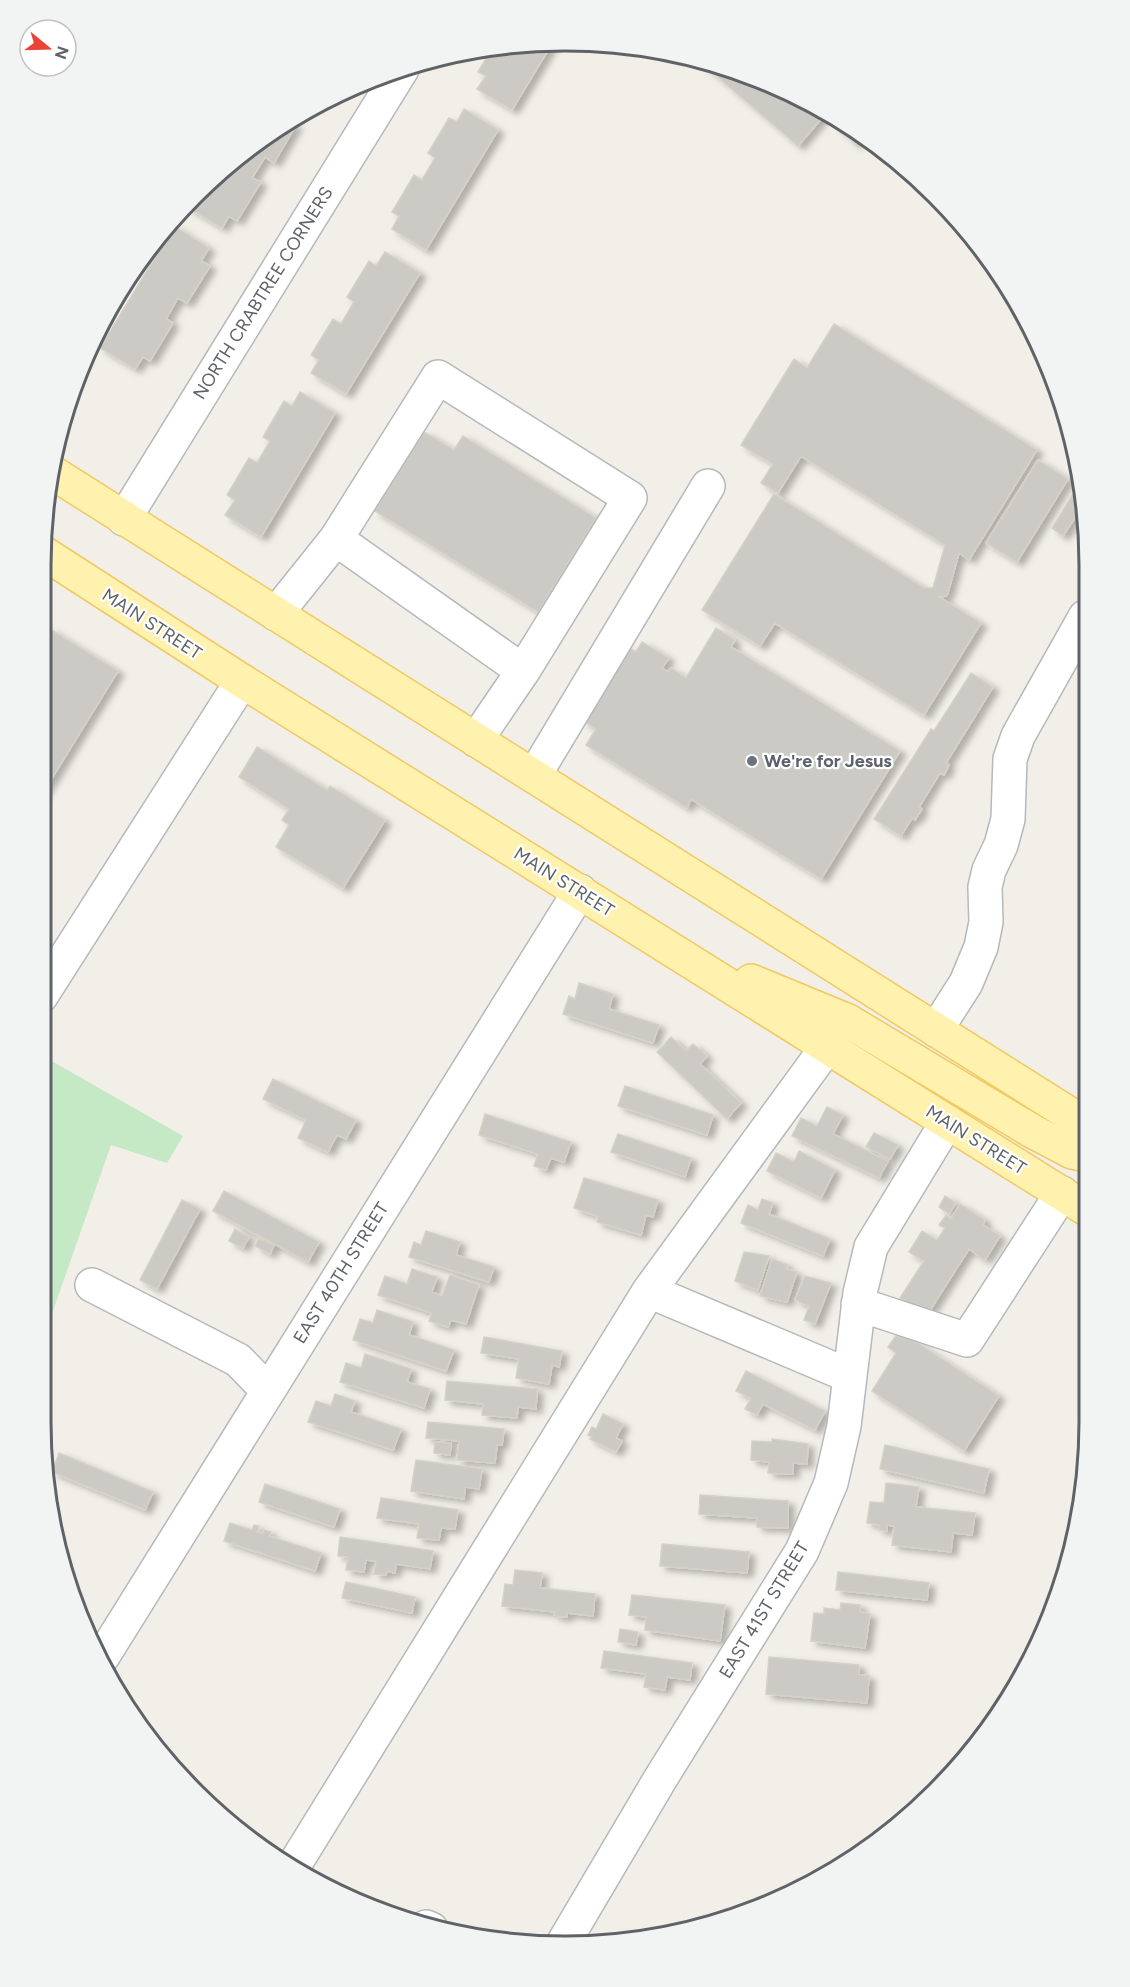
<svg xmlns="http://www.w3.org/2000/svg" width="1130" height="1987" viewBox="0 0 1130 1987" font-family="Figtree,sans-serif">
	<style>
		.green { fill: #c5e8c5 }
		.building { fill: #cccac5; stroke: #d6d1c6; stroke-width: 1.5; filter: url(#shadow) }
		.lines { fill: none; stroke-linecap: round; stroke-linejoin: round }
		.minor-casing { stroke: #b5b8bc; stroke-width: 36 }
		.major-casing { stroke: #f2c960; stroke-width: 36 }
		.minor { stroke: #fff; stroke-width: 33 }
		.major { stroke: #fff2af; stroke-width: 33 }
		.worship-dot { fill: #6b7280; stroke: #fff; stroke-width: 2 }
		.labels { text-anchor: middle; dominant-baseline: central; stroke-width: 4.5; stroke-linejoin: round; paint-order: stroke }
		.street-label { font-size: 18px; fill: #5f6368; stroke: #fff }
		.worship-label { font-size: 18px; font-weight: bold; fill: #5b616d; stroke: #fff; text-anchor: start }
		.rim { fill: none; stroke: #5f6368; stroke-width: 3 }
	</style>
	<defs>
		<filter id="shadow"><feDropShadow dx="6" dy="4" stdDeviation="3" flood-color="#0004"/></filter>
	</defs>
	<rect width="100%" height="100%" fill="#f1efe8"/>
	<path class="green" d="M41 1055 183 1136 167 1163 111 1145 41 1345Z"/>
	<path class="building" d="M531 42H553L512 110 477 89 486 76 478 72 492 48Z
		M698 60 734 68 828 111 798 146Z
		M464 109 498 130 426 250 392 229 399 216 392 212 414 175 422 180 435 158 428 153 449 118 457 122Z
		M839 120 862 137 855 144 835 125Z
		M290 122 296 125 274 163 265 157 252 178 261 182 237 221 229 216 222 228 187 207 246 149Z
		M174 226 209 248 201 261 210 266 187 303 178 298 166 319 173 323 150 361 143 357 135 369 100 348Z
		M385 252 420 273 346 394 311 373 319 360 311 355 333 319 341 324 354 302 347 297 369 261 376 266Z
		M834 324 1037 450 969 560 959 553 947 596 939 597 981 623 924 715 775 623 760 646 702 610 774 494 924 588H933L945 545 801 456 778 493 761 483 773 464 741 445 794 359 807 368Z
		M300 392 335 413 261 537 225 515 235 500 227 495 249 458 257 463 270 441 263 437 284 401 292 406Z
		M424 432 454 450 463 436 596 518 538 612 375 511Z
		M1038 460 1068 479 1017 562 986 543Z
		M1081 481 1085 502 1063 536 1052 528Z
		M716 628 735 640 731 647 900 751 821 879 691 799 687 808 586 745 596 729 583 721 628 647 636 652 642 642 669 658 662 668 668 672 671 668 686 678Z
		M50 629 118 671 41 796V642Z
		M971 673 993 687 946 763 949 765 944 775 940 773 919 807 922 809 915 820 912 818 901 836 874 819 931 729 934 731Z
		M257 747 327 790 330 786 385 820 343 888 276 847 289 825 282 820 289 809 239 777Z
		M579 983 613 994 609 1009 659 1025 653 1043 563 1014 569 996 575 999Z
		M671 1037 686 1051 693 1044 707 1056 700 1064 741 1103 727 1119 657 1052Z
		M273 1079 356 1120 346 1139 337 1135 328 1152 298 1138 306 1120 263 1099Z
		M625 1086 713 1115 707 1135 618 1106Z
		M827 1107 843 1115 833 1134 888 1161 879 1178 792 1136 801 1118 817 1126Z
		M485 1114 571 1142 564 1162 551 1158 546 1170 534 1166 538 1154 479 1135Z
		M874 1133 898 1145 890 1159 866 1147Z
		M618 1134 691 1158 685 1177 611 1152Z
		M799 1151 835 1170 821 1198 767 1171 776 1153 794 1162Z
		M584 1178 658 1200 653 1217 646 1215 641 1235 597 1222 598 1216 574 1208Z
		M224 1191 319 1242 308 1262 213 1211Z
		M945 1196 956 1203 949 1214 939 1207Z
		M762 1199 773 1203 769 1214 830 1239 823 1256 741 1223 748 1205 758 1210Z
		M182 1200 200 1209 157 1289 140 1280Z
		M960 1204 985 1220 983 1225 1000 1236 985 1260 969 1249 927 1315 900 1298 924 1261 909 1252 922 1231 937 1240 945 1228 939 1225 946 1215 951 1219Z
		M235 1229 249 1237 243 1248 229 1241Z
		M426 1231 460 1242 456 1255 494 1267 489 1282 409 1257 414 1242 421 1245Z
		M259 1238 274 1245 270 1254 255 1246Z
		M744 1252 769 1256 758 1290 735 1281Z
		M772 1259 788 1265 786 1269 797 1272 787 1302 760 1296Z
		M412 1269 437 1277 432 1292 442 1296 450 1275 479 1285 466 1324 451 1320 448 1327 429 1321 432 1313 378 1295 385 1276 407 1284Z
		M805 1276 831 1283 815 1324 804 1320 809 1306 795 1300Z
		M377 1310 413 1322 409 1335 454 1350 446 1371 353 1340 360 1319 373 1323Z
		M897 1334 905 1339 907 1336 999 1396 964 1451 872 1391 896 1353 888 1347Z
		M484 1337 562 1351 559 1367 552 1365 549 1384 516 1378 519 1359 481 1353Z
		M365 1354 411 1369 407 1382 430 1389 424 1408 340 1382 346 1363 361 1368Z
		M746 1371 825 1411 815 1430 763 1404 757 1415 745 1409 751 1398 736 1391Z
		M447 1381 537 1389 536 1409 518 1407 517 1418 482 1415 483 1404 445 1400Z
		M335 1394 355 1401 351 1412 401 1429 393 1450 308 1422 316 1401 331 1406Z
		M603 1414 623 1424 616 1438 622 1441 616 1452 590 1439 592 1437 588 1435 592 1427 596 1429Z
		M428 1422 504 1429 502 1445H497L495 1463 457 1460 459 1441 426 1438Z
		M772 1439 808 1444 807 1464 793 1463V1474L768 1473 769 1462 751 1460 752 1441 772 1442Z
		M435 1442 451 1443 450 1455 434 1453Z
		M885 1445 989 1469 984 1493 880 1469Z
		M59 1453 153 1492 145 1510 52 1472Z
		M416 1460 482 1469 479 1489 465 1487 464 1499 411 1491Z
		M886 1483 919 1487 916 1507 975 1513 972 1535 953 1533 951 1552 892 1545 894 1526 887 1525V1531L879 1530V1525L867 1523 870 1502 884 1503Z
		M265 1484 340 1509 334 1527 259 1502Z
		M700 1495 788 1501V1528L757 1527V1518L699 1514Z
		M381 1498 458 1510 455 1529 441 1528 439 1540 417 1538 419 1524 377 1518Z
		M230 1523 252 1530 254 1525 259 1526 257 1532 263 1534 264 1530 271 1532 269 1536 321 1553 315 1571 224 1541Z
		M340 1537 433 1551 430 1569 396 1564 395 1573 387 1571 386 1575 374 1574 376 1561 366 1560 364 1572 346 1570 348 1557 338 1556Z
		M662 1544 749 1552 747 1573 660 1566Z
		M515 1570 542 1573 540 1588 595 1594 593 1616 567 1613V1617L554 1616 555 1612 502 1606 505 1584 513 1585Z
		M838 1572 929 1583 927 1600 836 1590Z
		M346 1582 415 1597 412 1613 342 1598Z
		M632 1595 725 1605 720 1641 645 1630 646 1617 629 1615Z
		M841 1603 860 1605V1612L870 1614 865 1648 811 1641 814 1613 824 1614V1608L840 1610Z
		M620 1629 638 1632 636 1645 618 1642Z
		M604 1651 692 1663 690 1680 667 1677 665 1690 644 1687 646 1674 601 1668Z
		M769 1657 859 1665V1675L869 1676 867 1703 766 1694Z"/>
	<g class="lines">
		<defs>
			<path id="minor" d="M124 519 402 69
				M276 614 336 539 523 671 630 498 438 377 336 539
				M476 740 523 671
				M534 776 708 486
				M41 996 242 681
				M936 1030 966 983 981 947 986 922 985 887 989 870 1001 845 1008 819 1010 759 1018 736 1085 617
				M92 1285 238 1360 268 1391
				M649 1291 850 1376
				M858 1304 967 1340 1062 1193
				M103 1656 580 891
				M293 1867 649 1291 827 1047
				M426 1927 431 1929
				M564 1942 659 1781 802 1551 831 1483 844 1426 860 1293 871 1247 947 1122"/>
			<path id="major" d="M53 473 1087 1125
				M42 552 242 681 1088 1210
				M751 981 848 1021 1032 1131 1072 1152 1087 1155"/>
		</defs>
		<use href="#minor" class="minor-casing"/>
		<use href="#major" class="major-casing"/>
		<use href="#minor" class="minor"/>
		<use href="#major" class="major"/>
	</g>
	<circle class="worship-dot" cx="752" cy="761" r="6"/>
	<g class="labels">
		<g class="street-label">
			<text transform="translate(263 293) rotate(-58)">NORTH CRABTREE CORNERS</text>
			<text transform="translate(152 624) rotate(33)">MAIN STREET</text>
			<text transform="translate(564 882) rotate(32)">MAIN STREET</text>
			<text transform="translate(976 1140) rotate(32)">MAIN STREET</text>
			<text transform="translate(341 1273) rotate(-58)">EAST 40TH STREET</text>
			<text transform="translate(764 1610) rotate(-59)">EAST 41ST STREET</text>
		</g>
		<g class="worship-label">
			<text x="764" y="761">We're for Jesus</text>
		</g>
	</g>
	<path d="M0 0H1130V1987H0ZM565 51H565A514 514 0 0 1 1079 565V1422A514 514 0 0 1 565 1936H565A514 514 0 0 1 51 1422V565A514 514 0 0 1 565 51Z" fill="#f2f3f3" fill-rule="evenodd"/>
	<path class="rim" d="M565 51H565A514 514 0 0 1 1079 565V1422A514 514 0 0 1 565 1936H565A514 514 0 0 1 51 1422V565A514 514 0 0 1 565 51Z"/>
	<g transform="translate(48 48) rotate(109)"><circle r="28" fill="#ffffff" stroke="#bfc1c3" stroke-width="1.5"/>
	<path d="M0-4.5L10 22L0 15L-10 22Z" fill="#ea4335"/>
	<text y="-9" font-size="16" font-weight="bold" text-anchor="middle" fill="#5f6368">N</text>
	</g>
</svg>
